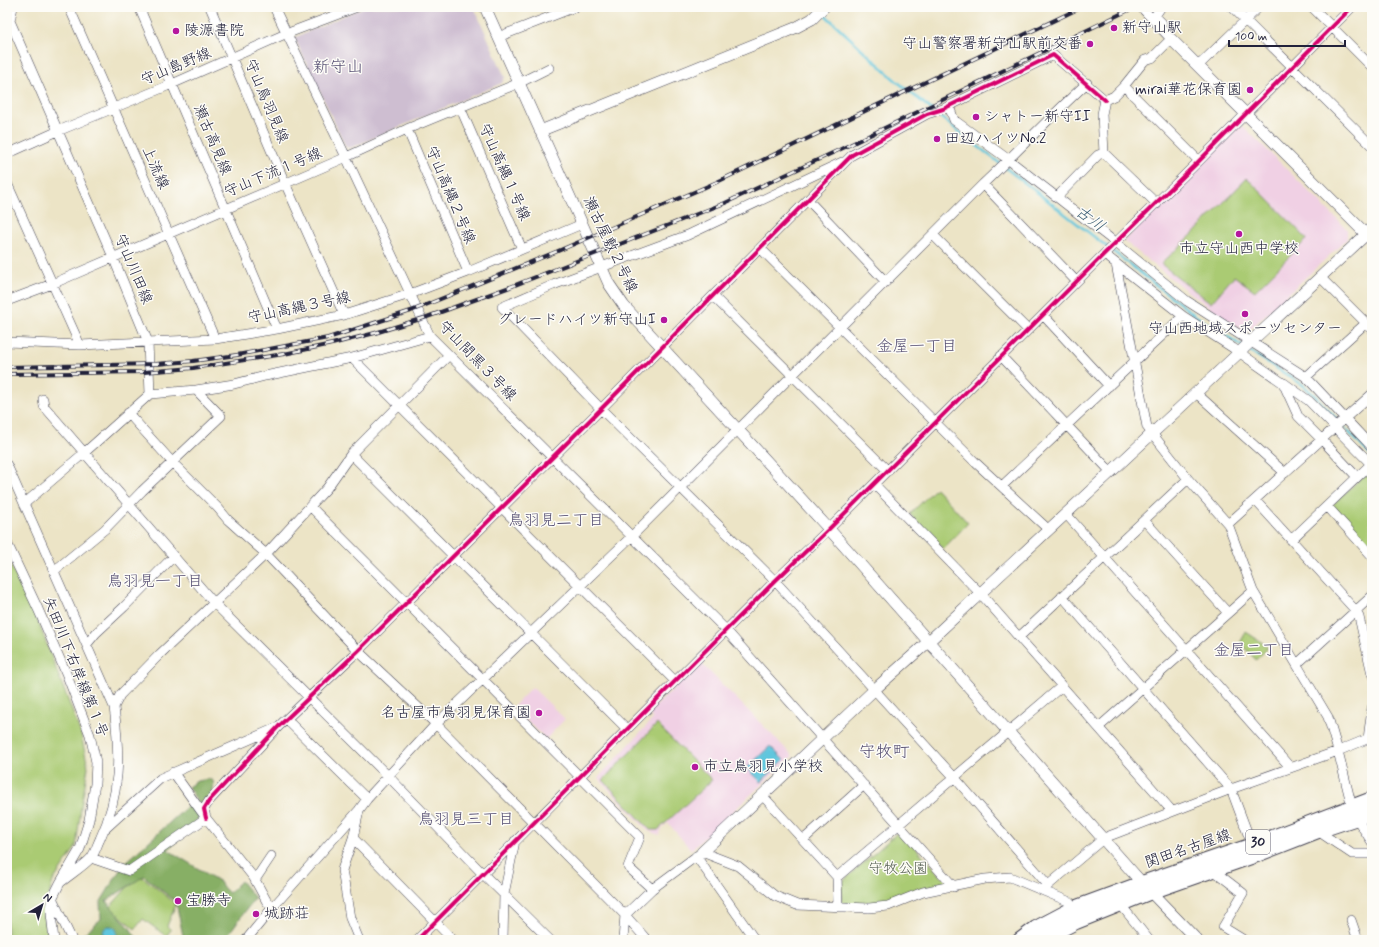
<svg xmlns="http://www.w3.org/2000/svg" width="1379" height="947" viewBox="0 0 1379 947" font-family="Mynerve,'Klee One',sans-serif">
	<style>
		.built { fill: #f0d0e4 }
		.industrial { fill: #cebed1 }
		.green { fill: #aacb73; stroke: #667657 }
		.forest { fill: #87af65; stroke: #546850 }
		.water { fill: #60c6dd; stroke: #41748c }
		.lines { fill: none; stroke-linecap: round; stroke-linejoin: round }
		.stream { stroke: #60c6dd; stroke-width: 2.5 }
		.canal { stroke: #60c6dd; stroke-width: 8 }
		.minor-casing { stroke: #403f50; stroke-width: 10 }
		.tertiary-casing { stroke: #403f50; stroke-width: 12 }
		.primary-casing { stroke: #403f50; stroke-width: 16 }
		.minor { stroke: #fff; stroke-width: 9 }
		.tertiary { stroke: #fff; stroke-width: 11 }
		.primary { stroke: #fff; stroke-width: 14 }
		.rail-casing { stroke: #22223b; stroke-width: 4 }
		.rail { stroke: #fdfcf7; stroke-width: 2.5; stroke-dasharray: 8; stroke-linecap: butt }
		.cycleway-casing { stroke: #fdfcf7; stroke-width: 6 }
		.cycleway { stroke: #d6006c; stroke-width: 4 }
		.poi-dot { fill: #b5179e; stroke: #fdfcf7; stroke-width: 1.5 }
		.labels { text-anchor: middle; dominant-baseline: central; stroke-width: 3; stroke-linejoin: round; paint-order: stroke }
		.shield { fill: #fdfcf7; stroke: #646373; stroke-width: 1 }
		.shield-label { font-size: 14px; font-weight: bold; fill: #22223b }
		.poi-label { font-size: 15px; fill: #22223b; stroke: #fdfcf7; text-anchor: start }
		.street-label { font-size: 15px; fill: #22223b; stroke: #fdfcf7 }
		.park-label { font-size: 15px; fill: #525d4f; stroke: #fdfcf7 }
		.water-label { font-size: 16px; font-style: italic; fill: #385b74; stroke: #fdfcf7 }
		.neighbourhood-label { font-size: 16px; fill: #554e72; stroke: #fdfcf7 }
		.quarter-label { font-size: 17px; fill: #554e72; stroke: #fdfcf7 }
	</style>
	<rect width="100%" height="100%" fill="#fdfcf7"/>
	<filter id="ink" filterUnits="userSpaceOnUse"><feTurbulence type="fractalNoise" baseFrequency=".025" numOctaves="2"/><feDisplacementMap in="SourceGraphic" scale="8" xChannelSelector="R" yChannelSelector="G"/><feConvolveMatrix kernelMatrix="1 2 1 2 8 2 1 2 1" color-interpolation-filters="sRGB"/></filter>
	<filter id="wash" filterUnits="userSpaceOnUse"><feTurbulence type="fractalNoise" baseFrequency=".012" numOctaves="4" result="noise"/><feDisplacementMap in="SourceGraphic" scale="16" xChannelSelector="R" yChannelSelector="G"/><feGaussianBlur stdDeviation="0.9" result="paint"/><feColorMatrix in="noise" values="0 0 0 0 0 0 0 0 0 0 0 0 0 0 0 0 0 1.4 0 .05"/><feComposite in="paint" operator="in"/></filter>
	<g filter="url(#wash)">
		<rect width="100%" height="100%" fill="#ece4c6"/>
		<path class="built" d="M1238 127H1244L1347 229V239L1246 333 1187 291 1124 241Z
			M700 662 793 756 691 850 668 823 662 828 659 835 648 831 598 778 653 719 649 713Z
			M532 687 565 719 546 739 513 707Z"/>
		<path class="industrial" d="M364 7H474L505 77 502 83 350 148 346 147 295 39 296 37Z"/>
		<path class="green" d="M1247 178 1307 239 1255 291 1234 276 1211 303 1161 264 1195 232Z
			M1372 468V553L1331 506Z
			M936 488 968 523 943 549 910 514Z
			M7 559 34 611 81 734 88 767 81 808 76 847 53 881 44 913 49 940H7Z
			M1246 632 1263 643 1268 648 1256 660 1240 643Z
			M657 724 712 780 658 830H650L603 780Z
			M897 833 903 834 945 880 944 885 908 894 876 905 843 904 841 902 842 882Z
			M139 874 176 904 167 926 171 930 166 936 143 919 135 929 110 907Z"/>
		<path class="forest" d="M210 779 214 782 213 792 202 808 188 787 197 781Z
			M190 804 201 816 168 850 220 882 223 887 229 893 241 881 255 898 224 940H187L183 936 176 902 144 876 106 901 129 927 138 940H78V939L101 919 100 903 123 865Z"/>
		<path class="water" d="M770 746 784 760 761 782 747 768Z
			M103 933a7 7 0 1 1 14 0a7 7 0 1 1-14 0Z"/>
		<g class="lines">
			<path class="stream" d="M822 12 894 79 932 110
				M935 113 1196 316 1242 346
				M1248 350 1303 385 1317 398 1372 457"/>
			<path class="canal" d="M7 31V30"/>
		</g>
	</g>
	<g filter="url(#ink)">
		<g class="lines">
			<defs>
				<path id="minor" d="M13 7 10 21 113 257 148 342 150 394 84 453 24 504
					M69 7 215 339
					M139 7 277 329
					M210 7 285 183 344 315
					M274 7 346 157 430 336 726 630 954 887
					M1141 7 1171 39
					M1161 7 1155 16 1162 23
					M1232 7 1372 146
					M1312 7 1372 67
					M498 37 575 7
					M1198 66 1259 7
					M1124 86 1199 161
					M949 106 954 120 1009 160 1116 243 1187 301 1306 377 1372 447
					M460 107 522 249
					M407 129 468 272
					M7 154 58 131 172 84 283 35 357 7
					M842 162 688 235 553 285 502 307 601 409 775 581 955 778 1048 885
					M7 183 80 345
					M983 184 1076 281
					M1057 197 1098 155 1104 153
					M808 200 886 282
					M1157 204 1104 153 1102 114 1105 100 1114 96 1124 86 1145 60 1152 58 1171 39
					M933 235 1028 330
					M760 248 976 463 1049 530
					M1104 254 1183 316 1233 348 1283 383 1298 416 1322 440 1357 477
					M1116 264 1147 427 1188 479 1228 524 1253 591 1328 717 1338 751 1352 807 1357 819 1372 842
					M1320 277 1372 329
					M713 296 888 471
					M7 301 52 284 342 159 407 129 519 83 549 68
					M1043 315 1109 386
					M7 342 80 345 215 339 277 329 344 315 410 294 468 272 582 224
					M1001 356 1111 472
					M352 358 675 681
					M1306 377 1366 323
					M1284 383 1309 401 1371 464
					M1196 393 1285 473
					M150 394 196 390 234 384 265 376 352 358 430 336
					M43 399 44 406 214 603 388 776 482 873 550 940
					M128 413 172 462 218 508 228 520 266 554 358 651 436 724 625 915 647 940
					M351 454 627 729
					M7 465 114 707C120 755 121 794 100 839 97 845 95 853 91 858 84 866 68 876 60 883
					M874 484 980 593 1172 811
					M1002 486 1183 316
					M1255 500 1356 611 1359 617 1372 674
					M310 506 640 837 628 867 652 889
					M1327 506 1372 556
					M1066 514 1290 767
					M1144 520 1228 613
					M1228 524 1372 394
					M1291 540 1371 464 1372 466
					M7 543 38 609 66 673 90 735 96 762 95 784 89 820 80 849 60 883 52 899 51 914 54 940
					M54 571 105 529 142 491 221 416 196 390
					M1062 596 1231 789 1252 845
					M1019 637 1188 479
					M87 644 96 633 124 607 173 557
					M1297 664 1372 596
					M114 707 120 695 160 654 266 554 327 488 351 454 449 355
					M287 720 367 799
					M1099 727 1253 591
					M1368 739 1372 708
					M173 772 206 818 254 878 267 902 273 907
					M762 795 837 877 838 907
					M206 818 204 809 209 801 279 726 358 651 601 409 852 155 927 114 943 109 1053 55 1105 100
					M105 829 161 778 276 728
					M1318 831 1352 854H1372
					M353 838 453 940
					M803 840 864 785
					M696 856 755 940
					M91 858 129 871 206 818
					M1213 870 1243 893 1223 927 1244 940
					M837 877 1062 686
					M255 880 271 856
					M1045 888 1104 838 1231 789 1338 751 1372 737
					M53 900 72 940
					M1121 905 1149 940
					M1351 920 1358 940
					M246 940 273 907 359 810 367 799 436 724 631 537 983 184C1018 151 1051 116 1087 83
					M359 940 350 918 342 870 353 838 359 811
					M417 940 775 581 829 529 1104 254 1199 161 1352 7
					M503 940 504 894 515 841
					M623 940 625 915 652 889 702 852 738 866 775 896 797 905 869 908 888 906 923 892 985 879 1010 877 1070 902 1074 908"/>
				<path id="tertiary" d="M485 7 609 284 624 306 829 529 1142 883 1197 940
					M1171 39 1372 240
					M540 131 795 28 812 19 824 7
					M702 852 874 690 928 642 1372 229"/>
				<path id="primary" d="M1020 940 1036 928 1074 908 1142 883 1252 845 1372 799
					M1041 940 1076 922 1151 892 1254 856 1318 831 1372 813"/>
			</defs>
			<use href="#minor" class="minor-casing"/>
			<use href="#tertiary" class="tertiary-casing"/>
			<use href="#primary" class="primary-casing"/>
			<use href="#minor" class="minor"/>
			<use href="#tertiary" class="tertiary"/>
			<use href="#primary" class="primary"/>
			<defs>
				<path id="rail" d="M7 367 156 364 193 361 237 355 328 338 411 311 558 251 717 182 1082 7
					M7 374 144 372 193 368 284 354 332 344 375 333 427 317 510 287 725 203 841 149 1135 7"/>
			</defs>
			<use href="#rail" class="rail-casing"/>
			<use href="#rail" class="rail"/>
			<defs>
				<path id="cycleway" d="M206 818 204 809 209 801 279 726 358 651 601 409 852 155 927 114 943 109 1053 55 1105 100
					M417 940 775 581 829 529 1104 254 1199 161 1352 7"/>
			</defs>
			<use href="#cycleway" class="cycleway-casing"/>
			<use href="#cycleway" class="cycleway"/>
		</g>
	</g>
	<g class="poi-dot">
		<circle cx="1114" cy="28" r="4"/>
		<circle cx="176" cy="31" r="4"/>
		<circle cx="1090" cy="44" r="4"/>
		<circle cx="1250" cy="90" r="4"/>
		<circle cx="976" cy="117" r="4"/>
		<circle cx="937" cy="139" r="4"/>
		<circle cx="1239" cy="234" r="4"/>
		<circle cx="1245" cy="314" r="4"/>
		<circle cx="664" cy="320" r="4"/>
		<circle cx="539" cy="713" r="4"/>
		<circle cx="695" cy="767" r="4"/>
		<circle cx="178" cy="901" r="4"/>
		<circle cx="256" cy="914" r="4"/>
	</g>
	<g class="labels">
		<rect class="shield" x="1246" y="830" width="24" height="24" rx="3"/>
		<g class="shield-label">
			<text x="1258" y="842">30</text>
		</g>
		<g class="poi-label">
			<text x="1122" y="28">新守山駅</text>
			<text x="184" y="31">陵源書院</text>
			<text x="1082" y="44" text-anchor="end">守山警察署新守山駅前交番</text>
			<text x="1242" y="90" text-anchor="end">mirai華花保育園</text>
			<text x="984" y="117">シャトー新守II</text>
			<text x="945" y="139">田辺ハイツNo.2</text>
			<text x="1239" y="249" text-anchor="middle">市立守山西中学校</text>
			<text x="656" y="320" text-anchor="end">グレードハイツ新守山I</text>
			<text x="1245" y="329" text-anchor="middle">守山西地域スポーツセンター</text>
			<text x="531" y="713" text-anchor="end">名古屋市鳥羽見保育園</text>
			<text x="703" y="767">市立鳥羽見小学校</text>
			<text x="186" y="901">宝勝寺</text>
			<text x="264" y="914">城跡荘</text>
		</g>
		<g class="street-label">
			<text transform="translate(176 67) rotate(-23)">守山島野線</text>
			<text transform="translate(266 101) rotate(67)">守山鳥羽見線</text>
			<text transform="translate(212 140) rotate(67)">瀬古高見線</text>
			<text transform="translate(155 168) rotate(66)">上流線</text>
			<text transform="translate(504 172) rotate(66)">守山高縄１号線</text>
			<text transform="translate(273 173) rotate(-23)">守山下流１号線</text>
			<text transform="translate(450 195) rotate(67)">守山高縄２号線</text>
			<text transform="translate(610 245) rotate(64)">瀬古屋敷２号線</text>
			<text transform="translate(133 269) rotate(67)">守山川田線</text>
			<text transform="translate(299 308) rotate(-12)">守山高縄３号線</text>
			<text transform="translate(477 361) rotate(46)">守山間黒３号線</text>
			<text transform="translate(75 667) rotate(68)">矢田川下右岸線第１号</text>
			<text transform="translate(1188 849) rotate(-19)">関田名古屋線</text>
		</g>
		<g class="park-label">
			<text x="898" y="869">守牧公園</text>
		</g>
		<g class="water-label">
			<text transform="translate(1090 219) rotate(38)">古川</text>
		</g>
		<g class="neighbourhood-label">
			<text x="917" y="346">金屋一丁目</text>
			<text x="556" y="520">鳥羽見二丁目</text>
			<text x="155" y="581">鳥羽見一丁目</text>
			<text x="1254" y="650">金屋二丁目</text>
			<text x="466" y="819">鳥羽見三丁目</text>
		</g>
		<g class="quarter-label">
			<text x="338" y="67">新守山</text>
			<text x="884" y="752">守牧町</text>
		</g>
	</g>
	<rect width="1379" height="947" fill="none" stroke="#fdfcf7" stroke-width="24"/>
	<g transform="translate(42 905) rotate(38)" stroke="#fdfcf7" stroke-width="3" paint-order="stroke">
	<path d="M0-3L7 15L0 10L-7 15Z" fill="#22223b"/>
	<text y="-6" font-size="11" font-weight="bold" text-anchor="middle" fill="#22223b">N</text>
	</g>
	<path d="M1229 40v6h116v-6" fill="none" stroke="#22223b" stroke-width="2"/>
	<text x="1235" y="40" font-size="12" fill="#22223b" stroke="#fdfcf7" stroke-width="3" paint-order="stroke">100 m</text>
</svg>
